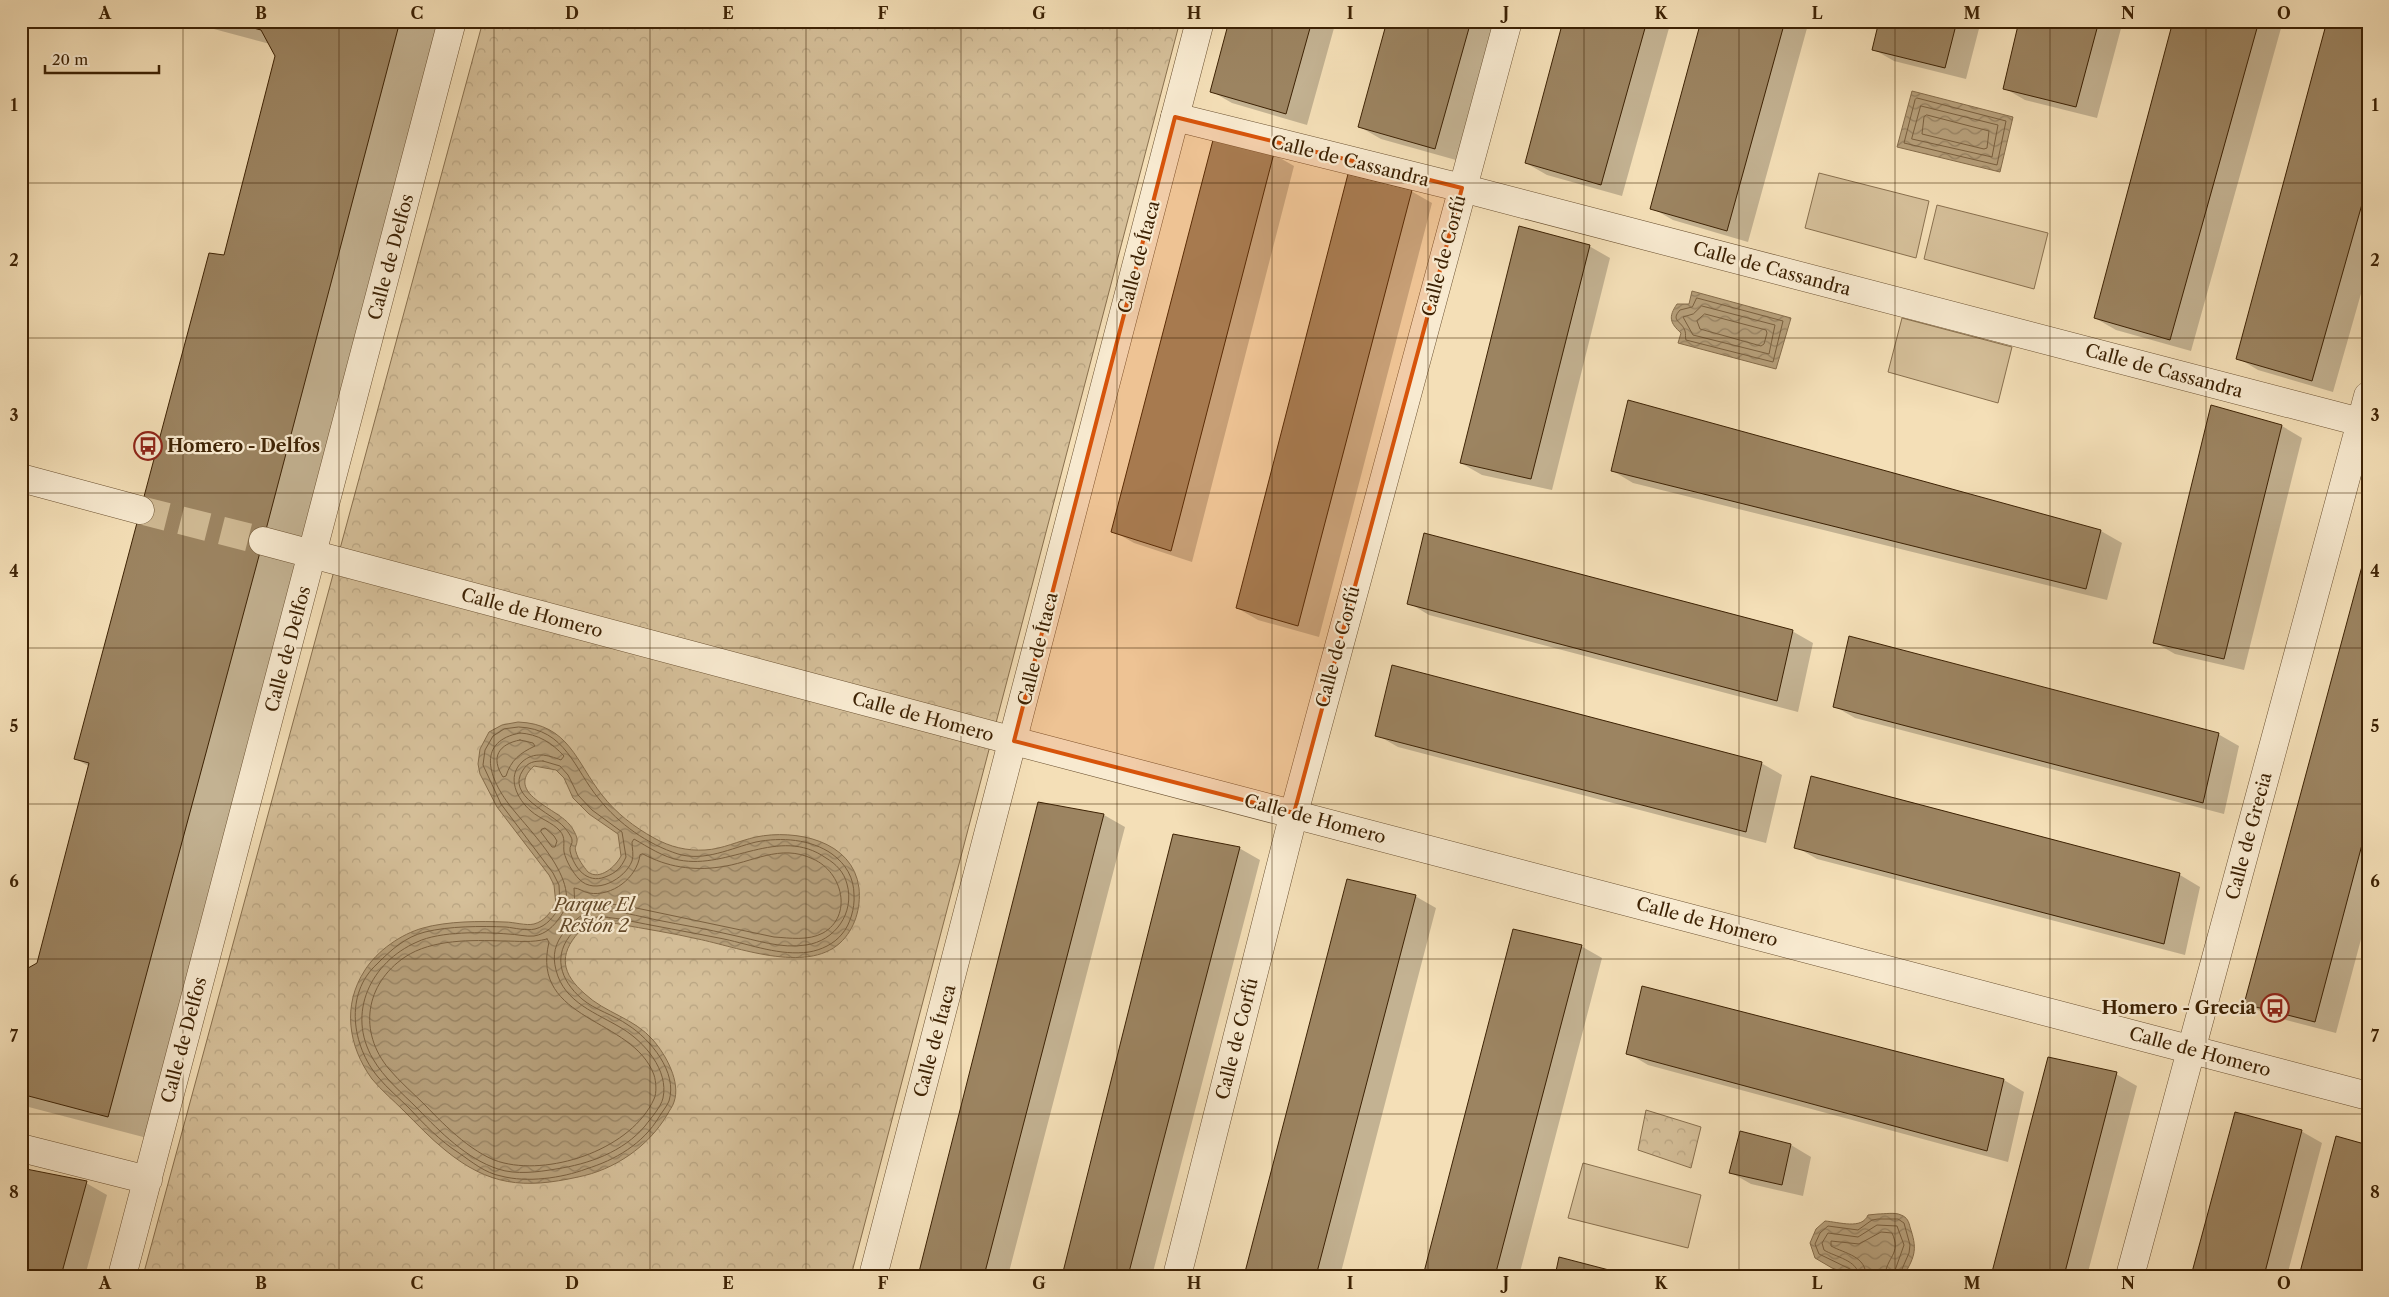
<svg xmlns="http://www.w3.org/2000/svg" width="2389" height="1297" viewBox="0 0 2389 1297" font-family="'Libre Caslon Text',serif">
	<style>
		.park { fill: url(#park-crowns); stroke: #89704e }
		.garden { fill: #d5bf99; stroke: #89704e }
		.water { fill: url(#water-waves); stroke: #866d4b; fill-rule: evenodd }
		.shadow { fill: #0003 }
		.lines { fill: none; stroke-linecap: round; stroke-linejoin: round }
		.shore { stroke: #7a603f; stroke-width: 1 }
		.building { fill: #9c8461; stroke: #3d2204 }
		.tertiary-tunnel { stroke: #cfb993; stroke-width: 28; stroke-dasharray: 28 14; stroke-linecap: butt }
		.pedestrian-casing { stroke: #6b5131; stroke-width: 29 }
		.minor-casing { stroke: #6b5131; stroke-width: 29 }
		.tertiary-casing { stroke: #6b5131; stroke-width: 29 }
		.pedestrian { stroke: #f8ead0; stroke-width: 28 }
		.minor { stroke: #f8ead0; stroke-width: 28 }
		.tertiary { stroke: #f8ead0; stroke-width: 28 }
		.marked { fill: #d7540b; fill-opacity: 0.2; stroke: #d7540b; stroke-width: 4; stroke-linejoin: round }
		.grid { fill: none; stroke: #3d2204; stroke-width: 1; stroke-opacity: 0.55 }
		.labels { text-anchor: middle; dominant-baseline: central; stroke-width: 4.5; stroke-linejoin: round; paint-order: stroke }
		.street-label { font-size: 18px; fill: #3d2204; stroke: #f8ead0 }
		.poi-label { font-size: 18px; font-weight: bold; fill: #3d2204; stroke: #f8ead0; text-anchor: start }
		.park-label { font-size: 18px; font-style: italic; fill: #634929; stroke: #f8ead0 }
		.neatline { fill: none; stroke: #3d2204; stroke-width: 2 }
		.grid-label { font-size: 16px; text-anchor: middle; font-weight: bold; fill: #3d2204 }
	</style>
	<defs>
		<pattern id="park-crowns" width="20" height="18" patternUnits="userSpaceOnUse" patternTransform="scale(1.25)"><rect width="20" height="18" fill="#d5bf99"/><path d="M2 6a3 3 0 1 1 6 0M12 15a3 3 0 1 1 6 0" fill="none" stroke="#b8a482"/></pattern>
		<pattern id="water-waves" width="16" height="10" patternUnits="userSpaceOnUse" patternTransform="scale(1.25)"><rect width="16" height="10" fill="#b69f7a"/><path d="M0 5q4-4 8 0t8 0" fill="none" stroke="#958162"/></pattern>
	</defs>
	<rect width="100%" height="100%" fill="#f4dfb7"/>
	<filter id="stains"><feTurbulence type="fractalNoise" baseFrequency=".004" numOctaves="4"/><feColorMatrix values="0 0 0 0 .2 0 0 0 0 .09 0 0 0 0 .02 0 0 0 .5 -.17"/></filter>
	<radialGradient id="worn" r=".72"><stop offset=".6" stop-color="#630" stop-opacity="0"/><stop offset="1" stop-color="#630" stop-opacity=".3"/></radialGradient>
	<path class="park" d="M483 21H1180L851 1276H143Z
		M1646 1110 1701 1127 1691 1168 1638 1150Z"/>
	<path class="garden" d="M1819 173 1929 201 1916 258 1805 228Z
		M1937 205 2048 233 2034 289 1924 259Z
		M1902 318 2012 347 1998 403 1888 372Z
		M1583 1163 1701 1195 1688 1248 1568 1218Z"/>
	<path class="water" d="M1912 91 2013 117 2000 172 1897 147Z
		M1692 291 1791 318 1776 369 1678 343 1681 333C1670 323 1668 317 1677 304H1689Z
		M518 722C569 724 576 762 602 795 616 813 634 827 654 838 670 847 687 851 705 850 723 849 738 841 756 837 795 829 853 840 859 888 861 908 855 929 840 943 806 974 737 947 698 939 672 933 645 929 619 924 612 923 602 920 595 921 589 922 584 928 579 932 558 955 562 974 585 994 605 1013 634 1018 653 1040 666 1055 681 1082 674 1102 673 1106 669 1111 667 1115 648 1147 614 1170 578 1177 524 1189 489 1186 445 1150 430 1138 417 1124 403 1110 393 1100 381 1090 372 1079 348 1046 342 1005 365 970 377 951 401 934 423 928 448 921 480 921 505 922 514 922 526 926 534 924 545 921 549 913 556 905L554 885 549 875 497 807 480 774 478 764 480 749 489 732 502 725ZM534 766 556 770 564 778 573 798 589 814 618 834 621 856C616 866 600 881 588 872 583 866 578 859 576 852 574 847 577 845 577 841 578 837 572 827 569 824 556 808 504 793 534 766Z
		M1878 1214C1885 1214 1895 1212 1901 1215 1907 1217 1909 1222 1910 1227 1917 1248 1916 1255 1904 1275L1853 1276 1832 1268 1815 1258 1810 1243 1816 1229 1825 1221C1839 1222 1862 1230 1868 1215Z"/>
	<path class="shadow" d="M184 21H445L147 1138 21 1105V973L38 964 90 767 76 759 225 257 276 56 270 44Z
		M1230 21H1336L1307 125 1232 103 1211 91Z
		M1388 21H1495L1456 160 1381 139 1360 127Z
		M1564 21H1671L1622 196 1547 175 1526 163Z
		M1702 21H1809L1748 242 1673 220 1652 208Z
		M1880 21H1981L1966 79 1894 61 1873 49Z
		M2020 21H2123L2097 118 2025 100 2004 88Z
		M2175 21H2283L2191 351 2116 330 2095 318Z
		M2368 21V269L2333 392 2258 370 2238 358Z
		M1273 154 1294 166 1192 562 1134 543 1113 531Z
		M1411 191 1432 203 1319 637 1258 620 1237 608Z
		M1589 246 1610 258 1552 490 1482 475 1461 463Z
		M1629 402 2101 531 2122 543 2107 600 1633 483 1613 471Z
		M2282 426 2302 438 2244 670 2175 654 2154 642Z
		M2368 549V913L2336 1033 2267 1015 2246 1003Z
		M1409 603 1792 631 1813 643 1798 712 1429 615Z
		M1834 706 2218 734 2239 746 2224 814 1855 718Z
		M1377 735 1761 763 1782 775 1766 843 1398 747Z
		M1104 815 1125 827 1008 1276H919Z
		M1796 847 2180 875 2200 887 2185 955 1817 859Z
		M1239 848 1260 860 1152 1276H1063Z
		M1415 896 1436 908 1340 1276H1246Z
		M1581 946 1602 958 1519 1276H1425Z
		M1628 1053 2004 1080 2024 1092 2008 1162 1648 1065Z
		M2116 1074 2137 1086 2087 1276H1992Z
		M2301 1131 2322 1143 2287 1276H2192Z
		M1791 1145 1811 1157 1803 1196 1751 1184 1730 1172Z
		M86 1183 107 1195 85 1276H21Z"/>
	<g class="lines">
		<path class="shore" d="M1917 98 2006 121 1997 165 1904 143 1915 100Z
			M1921 106 1998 125 1992 157 1912 139Z
			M1927 115 1989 131 1987 148 1984 149 1922 134 1924 117Z
			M1697 298 1783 321 1773 362 1686 340C1685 337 1686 334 1685 331 1682 321 1670 321 1680 310L1692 307Z
			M1702 306 1775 325 1769 354 1693 335 1683 317 1693 314Z
			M1705 314 1766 330 1767 333 1764 344 1761 346 1700 329 1697 321Z
			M519 727C566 729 574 769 599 799 619 824 647 844 678 854 705 862 731 848 756 842 781 837 811 839 832 854 846 864 854 878 854 895 855 908 850 925 842 934 834 944 821 950 809 952 780 956 752 945 724 939 689 932 654 926 620 919 597 916 590 914 573 932 552 955 560 980 582 999 595 1010 614 1015 628 1025 650 1039 678 1072 669 1101 667 1106 662 1112 659 1117 643 1144 615 1160 586 1169 562 1178 527 1183 501 1176 485 1173 472 1162 459 1153 440 1141 424 1124 409 1108 399 1098 387 1088 378 1077 352 1046 344 994 377 964 391 950 405 937 425 932 449 926 481 926 506 927 515 928 526 931 535 929 547 926 553 917 560 907L559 885 553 873 501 804 483 765 485 750 493 736 504 729Z
			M520 733C538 734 552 743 564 756L561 760C548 755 534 751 522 762 506 777 517 799 531 811 540 819 552 822 560 831 566 838 563 844 564 852 566 861 573 873 579 879 595 896 625 879 632 861 634 855 632 848 632 842L634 839C648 847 663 857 679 860 729 870 779 825 826 858 836 864 844 872 847 884 855 913 835 941 806 945 781 949 756 940 732 935 707 929 682 925 657 920 638 916 619 911 599 910 584 910 574 921 565 931 555 943 552 955 556 970 564 1003 597 1013 623 1029 644 1042 669 1070 663 1098 661 1107 651 1118 645 1126 623 1152 589 1164 556 1169 538 1172 516 1175 498 1169 467 1159 440 1132 418 1109 402 1093 384 1078 373 1059 346 1013 371 962 417 942 440 931 483 932 508 934 516 934 526 937 534 936 546 934 554 926 560 917 586 883 527 829 508 803 488 776 477 741 520 733Z
			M520 740 533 743 535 746C520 753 511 760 506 776L503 777C490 757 499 744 520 740Z
			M543 761 560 766 568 775 578 795 592 810 622 832 626 857C621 868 616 873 605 877 587 884 574 868 570 851 569 846 573 844 572 840 572 837 566 829 564 827 552 813 505 796 523 770 528 762 534 761 543 761Z
			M542 829 545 828 554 836 557 841 555 847H552L541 832Z
			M643 854C667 867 693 871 720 867 752 863 780 843 813 859 843 872 853 916 823 933 808 941 790 938 774 937L622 905 595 903 575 908 574 888C579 888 583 892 589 893 612 897 637 878 640 855Z
			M547 939 549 942C530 1022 633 1017 654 1075 656 1081 657 1093 654 1099 632 1148 554 1175 504 1163 476 1157 445 1126 426 1106 414 1094 400 1082 389 1069 358 1032 365 984 405 957 432 939 472 940 503 941 519 941 531 943 547 939Z
			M1852 1276 1850 1269 1819 1254 1815 1244 1820 1233 1828 1226 1858 1230 1872 1220 1878 1219H1898L1904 1223 1910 1245 1909 1253 1899 1276
			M1859 1276C1858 1260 1835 1257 1824 1250L1822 1243 1828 1233 1858 1237 1877 1225 1897 1226 1904 1245 1893 1276
			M1866 1276C1866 1256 1846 1254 1831 1246V1241L1859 1244 1881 1232 1892 1233C1902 1254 1886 1257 1885 1276"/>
	</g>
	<path class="building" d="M227 21H400L263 541 108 1117 21 1094V972L37 963 89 763 74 759 209 253 224 255 275 56 261 30Z
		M1229 21H1312L1286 114 1210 92Z
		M1387 21H1471L1435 149 1358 127Z
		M1563 21H1647L1601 185 1525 163Z
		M1701 21H1785L1727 231 1650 209Z
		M1879 21H1957L1945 68 1872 50Z
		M2019 21H2099L2076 107 2003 89Z
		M2173 21H2259L2170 340 2094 318Z
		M2327 21H2368V183L2312 381 2236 359Z
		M1213 140 1274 153 1171 551 1111 532Z
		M1348 174 1412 190 1298 626 1236 608Z
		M1519 226 1590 245 1531 479 1460 463Z
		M1628 400 2101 530 2086 589 1611 471Z
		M2211 405 2282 425 2224 659 2153 643Z
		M1424 533 1793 630 1777 701 1407 604Z
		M2368 544V822L2315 1022 2244 1004Z
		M1849 636 2219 733 2203 803 1833 707Z
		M1392 665 1762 762 1746 832 1375 736Z
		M1811 776 2180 873 2164 944 1794 848Z
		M1038 802 1104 814 984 1276H918Z
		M1173 834 1240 847 1128 1276H1062Z
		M1347 879 1416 895 1316 1276H1244Z
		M1513 929 1582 945 1495 1276H1423Z
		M1642 986 2004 1079 1987 1151 1626 1054Z
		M2048 1057 2117 1072 2064 1276H1991Z
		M2235 1112 2302 1130 2264 1276H2191Z
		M1740 1131 1791 1144 1782 1185 1729 1173Z
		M2336 1136 2368 1145V1276H2299Z
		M21 1168 87 1181 61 1276H21Z
		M1559 1257 1632 1276H1555Z"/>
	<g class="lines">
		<path class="tertiary-tunnel" d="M140 510 263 541"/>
		<defs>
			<path id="pedestrian" d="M1175 117 1462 188 2368 424"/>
			<path id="minor" d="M21 1148 148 1180
				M122 1276 452 21
				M873 1276 1200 21
				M1177 1276 1294 813 1508 21
				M2130 1276 2368 396"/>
			<path id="tertiary" d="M21 478 140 510
				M263 541 1014 741 2368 1096"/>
		</defs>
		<use href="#pedestrian" class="pedestrian-casing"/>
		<use href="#minor" class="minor-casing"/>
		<use href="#tertiary" class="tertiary-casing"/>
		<use href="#pedestrian" class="pedestrian"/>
		<use href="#minor" class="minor"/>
		<use href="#tertiary" class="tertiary"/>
	</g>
	<path class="marked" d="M1175 117 1462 188 1294 813 1014 741Z"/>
	<path class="grid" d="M183 21V1276M339 21V1276M494 21V1276M650 21V1276M806 21V1276M961 21V1276M1117 21V1276M1272 21V1276M1428 21V1276M1584 21V1276M1739 21V1276M1895 21V1276M2050 21V1276M2206 21V1276M21 183H2368M21 338H2368M21 493H2368M21 648H2368M21 804H2368M21 959H2368M21 1114H2368"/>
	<defs>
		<symbol id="bus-ring" viewBox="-11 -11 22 22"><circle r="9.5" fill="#f8ead0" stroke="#8f2418" stroke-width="1.5"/><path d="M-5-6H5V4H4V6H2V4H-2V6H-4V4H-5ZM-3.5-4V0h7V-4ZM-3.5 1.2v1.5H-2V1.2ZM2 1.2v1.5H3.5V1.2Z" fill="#8f2418"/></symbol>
	</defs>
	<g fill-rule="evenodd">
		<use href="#bus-ring" x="132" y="430" width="32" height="32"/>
		<use href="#bus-ring" x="2259" y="992" width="32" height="32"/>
	</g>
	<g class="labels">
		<g class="street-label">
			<text transform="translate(1350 161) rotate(14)">Calle de Cassandra</text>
			<text transform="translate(1444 256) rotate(-75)">Calle de Corfú</text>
			<text transform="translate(391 257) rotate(-75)">Calle de Delfos</text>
			<text transform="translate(1139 257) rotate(-75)">Calle de Ítaca</text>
			<text transform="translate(1772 269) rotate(15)">Calle de Cassandra</text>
			<text transform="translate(2164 371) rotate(15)">Calle de Cassandra</text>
			<text transform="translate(532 613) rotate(15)">Calle de Homero</text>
			<text transform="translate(1338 647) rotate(-75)">Calle de Corfú</text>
			<text transform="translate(288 649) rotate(-75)">Calle de Delfos</text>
			<text transform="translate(1038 649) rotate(-76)">Calle de Ítaca</text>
			<text transform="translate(923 717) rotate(15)">Calle de Homero</text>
			<text transform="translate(1315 819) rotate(15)">Calle de Homero</text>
			<text transform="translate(2249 836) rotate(-75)">Calle de Grecia</text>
			<text transform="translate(1707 922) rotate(15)">Calle de Homero</text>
			<text transform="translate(1237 1039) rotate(-76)">Calle de Corfú</text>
			<text transform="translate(184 1040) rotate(-75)">Calle de Delfos</text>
			<text transform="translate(935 1041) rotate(-75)">Calle de Ítaca</text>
			<text transform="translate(2200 1052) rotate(15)">Calle de Homero</text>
		</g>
		<g class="poi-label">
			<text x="167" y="446">Homero - Delfos</text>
			<text x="2256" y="1008" text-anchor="end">Homero - Grecia</text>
		</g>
		<g class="park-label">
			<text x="594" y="905">Parque El<tspan x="594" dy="21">Restón 2</tspan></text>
		</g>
	</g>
	<rect width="2389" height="1297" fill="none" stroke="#f4dfb7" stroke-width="55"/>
	<path d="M45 65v8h114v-8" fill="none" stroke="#3d2204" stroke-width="2.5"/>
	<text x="52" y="65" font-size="15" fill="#3d2204" stroke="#f8ead0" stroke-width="4" paint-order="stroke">20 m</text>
	<rect x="28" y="28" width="2334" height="1242" class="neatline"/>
	<g class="grid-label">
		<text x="105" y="19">A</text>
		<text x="261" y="19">B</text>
		<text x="417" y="19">C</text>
		<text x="572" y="19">D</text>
		<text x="728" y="19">E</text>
		<text x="883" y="19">F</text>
		<text x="1039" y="19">G</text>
		<text x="1194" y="19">H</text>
		<text x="1350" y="19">I</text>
		<text x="1506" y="19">J</text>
		<text x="1661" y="19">K</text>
		<text x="1817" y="19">L</text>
		<text x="1972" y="19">M</text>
		<text x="2128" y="19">N</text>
		<text x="2284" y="19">O</text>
		<text x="14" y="111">1</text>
		<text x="2375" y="111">1</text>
		<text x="14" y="266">2</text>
		<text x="2375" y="266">2</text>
		<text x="14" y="421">3</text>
		<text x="2375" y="421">3</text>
		<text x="14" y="577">4</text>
		<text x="2375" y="577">4</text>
		<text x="14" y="732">5</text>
		<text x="2375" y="732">5</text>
		<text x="14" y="887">6</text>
		<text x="2375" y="887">6</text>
		<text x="14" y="1042">7</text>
		<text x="2375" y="1042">7</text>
		<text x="14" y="1198">8</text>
		<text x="2375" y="1198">8</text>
		<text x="105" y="1289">A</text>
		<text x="261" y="1289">B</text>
		<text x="417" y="1289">C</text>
		<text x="572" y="1289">D</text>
		<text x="728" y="1289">E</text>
		<text x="883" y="1289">F</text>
		<text x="1039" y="1289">G</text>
		<text x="1194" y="1289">H</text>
		<text x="1350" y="1289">I</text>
		<text x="1506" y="1289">J</text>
		<text x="1661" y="1289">K</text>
		<text x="1817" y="1289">L</text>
		<text x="1972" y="1289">M</text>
		<text x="2128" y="1289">N</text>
		<text x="2284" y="1289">O</text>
	</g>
	<rect width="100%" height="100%" filter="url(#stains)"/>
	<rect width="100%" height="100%" fill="url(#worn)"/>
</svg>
